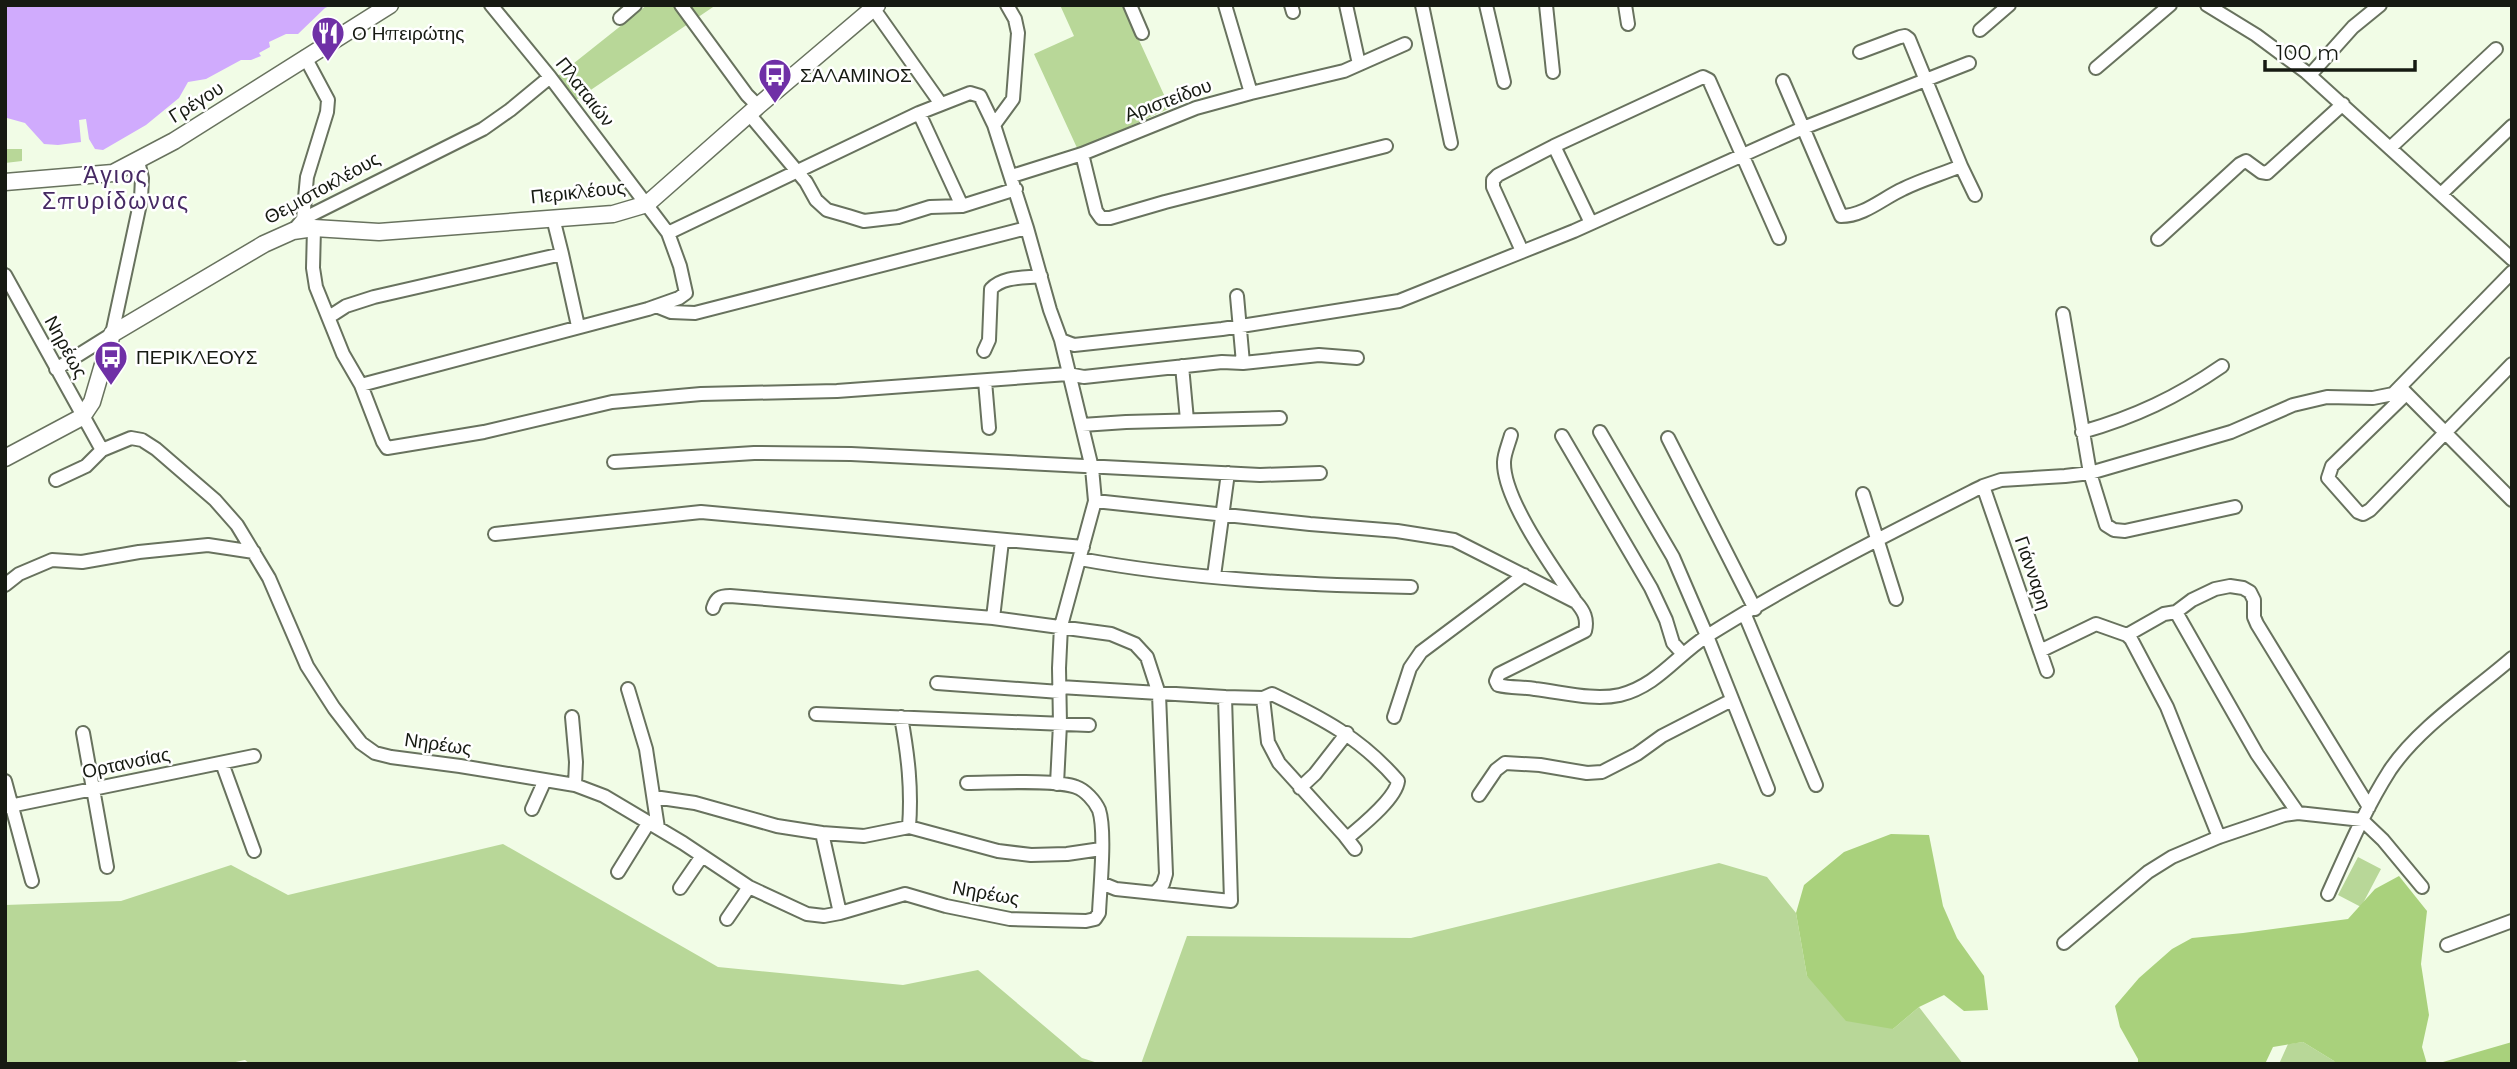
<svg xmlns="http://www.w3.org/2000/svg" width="2517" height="1069" viewBox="0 0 2517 1069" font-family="Montserrat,sans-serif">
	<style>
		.green { fill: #b8d798 }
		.forest { fill: #a9d17c }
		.water { fill: #d0abfd }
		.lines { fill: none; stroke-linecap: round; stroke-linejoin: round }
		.minor-casing { stroke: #68725e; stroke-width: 16 }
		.major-casing { stroke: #68725e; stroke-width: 19 }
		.minor { stroke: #fff; stroke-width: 12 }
		.major { stroke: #fff; stroke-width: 16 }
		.labels { text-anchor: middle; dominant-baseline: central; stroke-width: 5; stroke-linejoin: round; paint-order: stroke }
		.poi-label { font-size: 19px; fill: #161a12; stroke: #fff; text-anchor: start }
		.street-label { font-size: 19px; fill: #161a12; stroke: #fff }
		.quarter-label { font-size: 23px; letter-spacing: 2px; fill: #462963; stroke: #fff }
	</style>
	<rect width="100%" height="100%" fill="#f1fce6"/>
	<path class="green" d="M647 5H716L573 102 554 79Z
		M1060 5H1123L1170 108 1078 150 1034 54 1074 36Z
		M5 149H22V161L5 163Z
		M503 844 718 967 903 985 978 970 1082 1058 1101 1064H250L245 1060 226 1064H5V905L121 901 231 865 288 895Z
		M2358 857 2381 869 2361 907 2338 895Z
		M1719 863 1767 877 1796 913 1807 976 1893 1029 1919 1007 1963 1064H1141L1187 936 1411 938Z
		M2303 1042 2334 1061 2335 1064H2279L2288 1044Z"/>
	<path class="forest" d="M1891 834 1929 835 1943 906 1957 938 1984 976 1988 1010 1964 1011 1944 995 1919 1007 1893 1029 1846 1021 1807 976 1796 913 1804 885 1844 852Z
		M2399 876 2427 911 2421 964 2429 1015 2422 1047 2427 1064H2335L2334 1061 2303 1042 2273 1047 2265 1064H2138V1059L2120 1027 2115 1006 2139 978 2172 949 2192 938 2243 933 2348 919 2375 889Z
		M2512 1042V1064H2436Z"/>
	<path class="water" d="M5 5H332L325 8 298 34H286L269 42 270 47 259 53 261 56 251 60H241L206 79 188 82 179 98 146 125 103 150 95 149 89 139 86 119 79 120 81 142 58 145 44 144 25 123 7 118 5 121Z"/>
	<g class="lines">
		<defs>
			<path id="minor" d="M681 5 747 95 758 106
				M871 5 941 104
				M1130 5 1142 33
				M1291 5 1293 12
				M1346 5 1359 64
				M1422 5 1451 143
				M1486 5 1504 82
				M1546 5 1553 72
				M1625 5 1628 24
				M2207 5 2256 35 2306 72 2512 259
				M620 18 635 5
				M1980 30 2009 5
				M2096 68 2170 5
				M2310 75 2353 27 2380 5
				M1783 81 1841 216C1864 216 1883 198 1903 189 1921 180 1942 174 1961 166L1909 39 1905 36 1900 37 1860 52
				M1251 93 1344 71 1405 44
				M919 113 962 206
				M749 114 806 182 816 200 827 210 848 216 864 221 898 217 930 207 962 206 1016 189
				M994 125 1013 99 1018 33 1015 19 1007 5
				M1554 146 1703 77 1709 80 1779 238
				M2390 148 2496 49
				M1082 154 1096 211 1101 218H1110L1165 202 1386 146
				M1961 166 1975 195
				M1012 176 1082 154 1196 108 1251 93 1225 5
				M2441 194 2512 126
				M303 219 307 177 327 112 328 100 305 57
				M314 228 313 268 316 287 343 354 361 385 383 442 387 448 484 432 612 402 701 394 837 391 1068 374 1084 377 1222 362 1243 363
				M293 231 303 219 483 129 510 110 550 77
				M668 233 919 113 970 93 980 96 994 125 1027 228 1050 310 1061 340 1092 468 1095 501 1061 626 1059 668 1060 724 1057 784
				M2158 239 2240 164 2246 161 2261 172 2267 173 2343 104
				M1522 251 1493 187V180L1498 175 1554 146 1591 223
				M562 254 578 326
				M5 275 102 450
				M1237 296 1243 363 1319 355 1357 358
				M656 306 671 312 695 313 1027 228
				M2063 314 2090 473 2106 525 2114 530 2125 531 2235 507
				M329 317 346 306 374 297 562 254 553 218
				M1061 340 1074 345 1222 329 1399 301 1574 231 1803 128 1969 63
				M984 351 989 340 991 289C1003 276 1025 278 1041 276
				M1182 366 1187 420
				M56 369 112 334 141 199 142 178 138 161
				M985 381 989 428
				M361 385 648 309 679 298 686 293 680 266 668 233 550 77 491 5
				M2401 388 2512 500
				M2406 394 2332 466 2328 478 2358 512 2363 514 2370 510 2512 364
				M1082 425 1126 422 1280 418
				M1600 432 1673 557 1707 636 1768 789
				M2082 432C2135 417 2177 397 2222 366
				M1511 435C1509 443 1504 454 1504 462 1503 499 1553 568 1574 599
				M1562 436 1651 588 1666 620 1673 643 1682 653
				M1668 438 1755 609
				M614 462 754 453 851 454 1260 475 1320 473
				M56 480 86 466 102 450 131 438 142 440 156 449 215 500 237 525 269 578 307 666 334 708 361 743 375 753 391 757 460 766 575 785 604 796 683 843 749 887 807 914 824 916 840 913 905 894 946 906 1010 919 1086 921 1095 919 1099 913C1100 889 1106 831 1099 810 1095 801 1085 790 1076 787 1057 779 992 783 967 783
				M1983 486 2047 671
				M1863 494 1896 599
				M1095 501 1310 524 1397 531 1454 540 1576 602C1584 611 1588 619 1585 631L1499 674 1496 681 1498 685C1510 688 1523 687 1535 689 1562 692 1593 701 1620 695 1657 686 1677 655 1707 636 1796 580 1890 533 1983 486L2001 480 2065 476 2090 473 2231 432 2293 405 2327 397 2373 398 2393 394 2512 272
				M495 534 701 512 1083 547
				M1080 559C1189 579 1300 585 1411 587
				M1214 576 1228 473
				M5 585 19 574 52 560 82 562 139 552 208 545 254 552
				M713 608C716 598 720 596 730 596L993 618 1002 541
				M2176 612 2257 754 2298 813
				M1745 615 1816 785
				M993 618 1111 634 1135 644 1147 657 1159 694 1166 874 1163 884 1155 893
				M2127 635 2164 614 2176 612 2192 600 2215 589 2230 586 2243 588 2250 592 2254 600V617L2257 624 2369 807
				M2040 651 2096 624 2127 635 2131 639 2167 707 2219 837
				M937 683 1060 692
				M1060 687 1225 697 1231 901 1116 889 1101 883
				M628 689 646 749 658 828
				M1225 697 1263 698 1268 742 1279 763 1345 836 1351 835C1364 824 1396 798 1398 781 1361 738 1322 718 1272 694L1263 698
				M816 714 1089 725
				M572 717 576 762 575 785
				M901 717C908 755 912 789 909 827
				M1394 717 1410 668 1421 652 1524 575
				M83 733 107 867
				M222 763 254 851
				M5 781 32 881
				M1300 788 1315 774 1347 733
				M1479 795 1496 770 1505 763 1540 765 1587 773 1602 772 1637 754 1662 736 1732 700
				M654 797 695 803 777 826 822 833
				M5 807 254 756
				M532 809 545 780
				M1345 836 1355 849
				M618 872 649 822
				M680 888 702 856
				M2328 894C2347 852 2365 809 2390 770 2419 727 2473 692 2512 658
				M840 913 822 833 864 836 909 827 998 851 1031 855 1067 854 1101 849
				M727 919 749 887
				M2064 943 2148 872 2172 857 2219 837 2284 815 2298 813 2362 820 2383 840 2422 887
				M2447 945 2512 921"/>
			<path id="major" d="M5 182 113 173 174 141 390 5
				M5 458 82 417 92 402 112 334 264 244 293 231 314 228 379 232 613 214 647 204 758 106 877 5"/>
		</defs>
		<use href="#minor" class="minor-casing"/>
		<use href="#major" class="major-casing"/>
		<use href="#minor" class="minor"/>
		<use href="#major" class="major"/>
	</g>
	<defs>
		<symbol id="restaurant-pin" viewBox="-11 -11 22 30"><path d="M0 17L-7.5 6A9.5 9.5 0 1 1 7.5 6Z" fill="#6f30a6" stroke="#fff"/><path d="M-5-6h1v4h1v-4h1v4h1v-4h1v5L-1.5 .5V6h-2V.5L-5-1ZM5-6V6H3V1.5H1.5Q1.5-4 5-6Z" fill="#fff"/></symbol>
		<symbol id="bus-pin" viewBox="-11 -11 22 30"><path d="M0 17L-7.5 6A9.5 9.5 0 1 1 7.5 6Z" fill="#6f30a6" stroke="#fff"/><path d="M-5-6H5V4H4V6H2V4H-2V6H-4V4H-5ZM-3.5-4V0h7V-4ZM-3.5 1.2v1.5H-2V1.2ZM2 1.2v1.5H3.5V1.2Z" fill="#fff"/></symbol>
	</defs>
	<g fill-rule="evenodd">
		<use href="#restaurant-pin" x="309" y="14" width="38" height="52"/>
		<use href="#bus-pin" x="756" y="56" width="38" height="52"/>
		<use href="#bus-pin" x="92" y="338" width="38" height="52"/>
	</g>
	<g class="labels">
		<g class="poi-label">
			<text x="352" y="33">Ο Ηπειρώτης</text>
			<text x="800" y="75">ΣΑΛΑΜΙΝΟΣ</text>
			<text x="136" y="357">ΠΕΡΙΚΛΕΟΥΣ</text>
		</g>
		<g class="street-label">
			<text transform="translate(585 92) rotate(52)">Πλαταιών</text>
			<text transform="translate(1168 100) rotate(-20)">Αριστείδου</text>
			<text transform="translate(196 102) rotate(-32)">Γρέγου</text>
			<text transform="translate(322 188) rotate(-29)">Θεμιστοκλέους</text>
			<text transform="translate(578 192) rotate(-6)">Περικλέους</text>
			<text transform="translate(66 347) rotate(61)">Νηρέως</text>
			<text transform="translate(2033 573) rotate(71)">Γιάνναρη</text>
			<text transform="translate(438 744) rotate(8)">Νηρέως</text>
			<text transform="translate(126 763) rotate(-12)">Ορτανσίας</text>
			<text transform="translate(986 893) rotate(10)">Νηρέως</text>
		</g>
		<g class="quarter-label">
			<text x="116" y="175">Άγιος<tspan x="116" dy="26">Σπυρίδωνας</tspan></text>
		</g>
	</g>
	<rect width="2517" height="1069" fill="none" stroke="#161a12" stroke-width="14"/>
	<path d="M2265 60v10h150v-10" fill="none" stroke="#161a12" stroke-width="3.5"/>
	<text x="2276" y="60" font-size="21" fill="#161a12" stroke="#ffffff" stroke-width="5" paint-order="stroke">100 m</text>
</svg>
